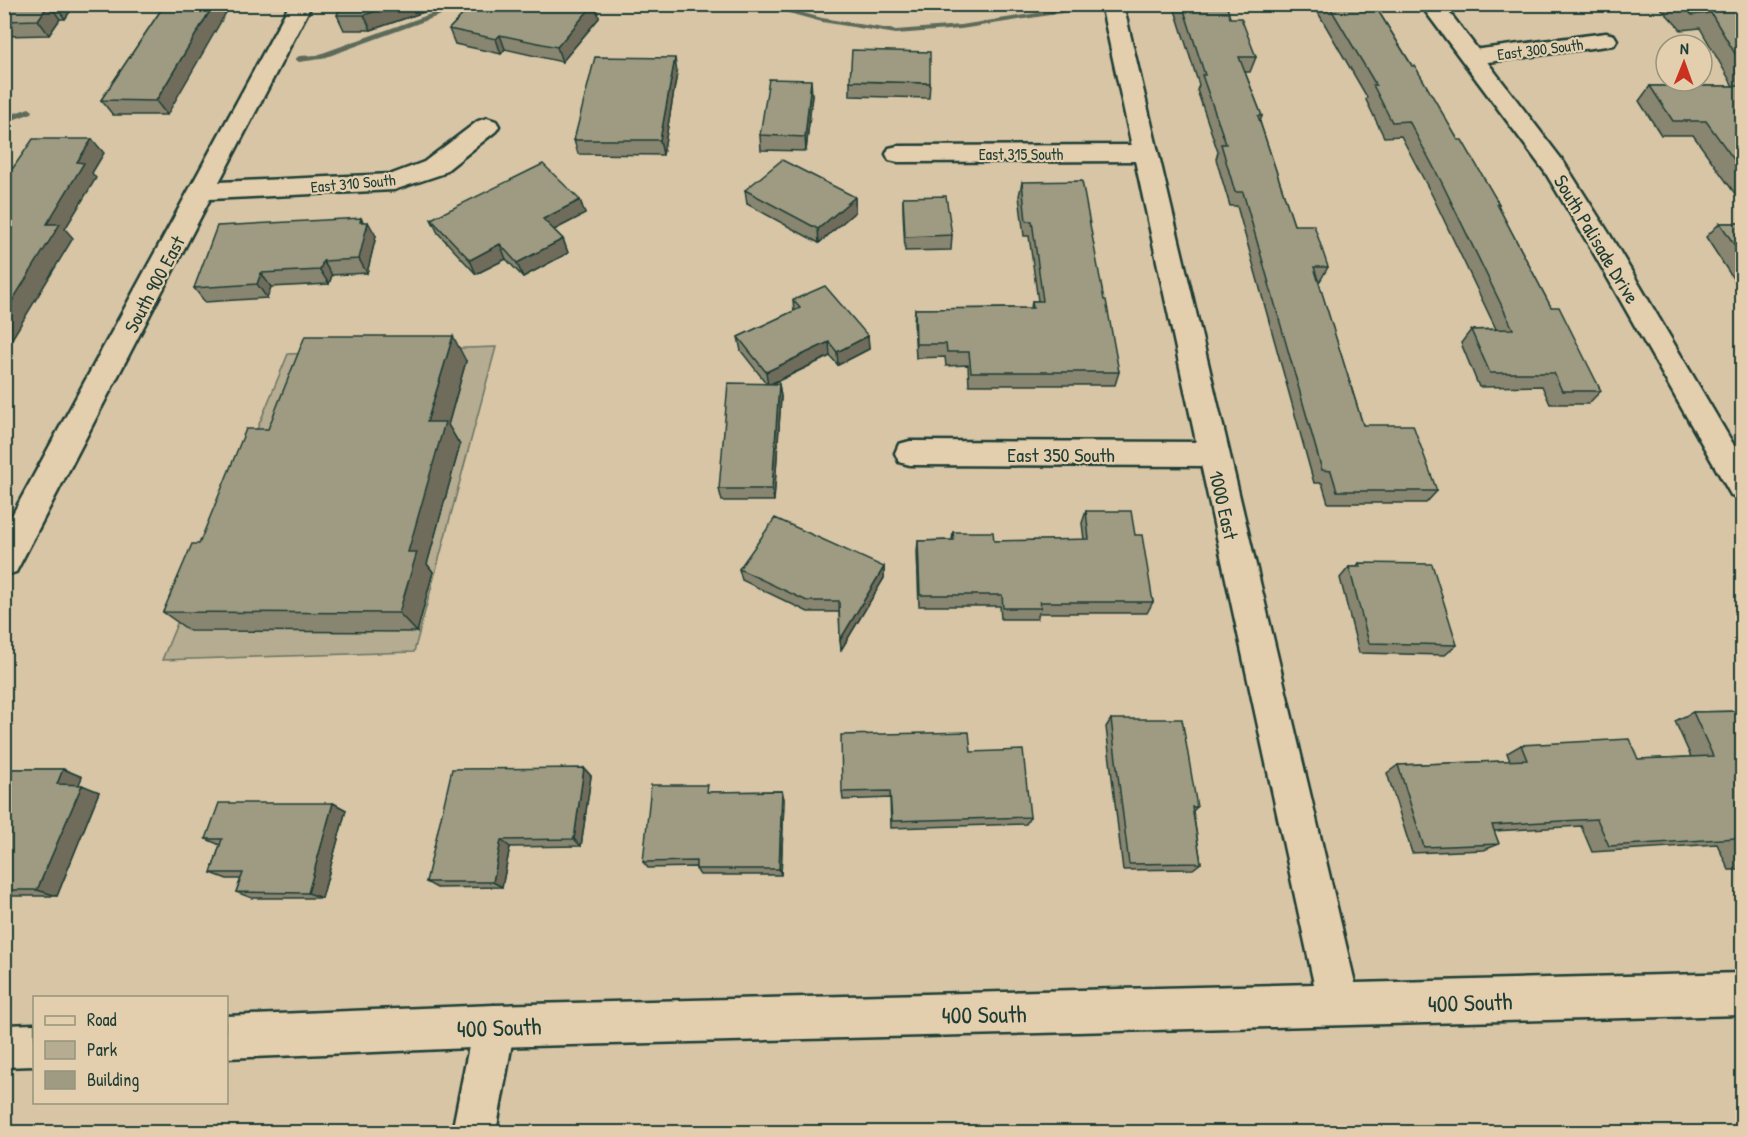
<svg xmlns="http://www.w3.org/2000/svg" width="1747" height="1137" viewBox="0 0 1747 1137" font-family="'Patrick Hand',sans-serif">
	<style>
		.green { fill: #b5ac91; stroke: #6a7462; stroke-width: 1.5 }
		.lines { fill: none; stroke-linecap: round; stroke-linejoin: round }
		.stream { fill: #5d6b5a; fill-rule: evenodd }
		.minor-casing { stroke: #1f3d34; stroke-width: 5 }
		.tertiary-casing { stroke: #1f3d34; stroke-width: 5 }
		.minor { fill: #e3cead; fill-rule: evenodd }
		.tertiary { fill: #e3cead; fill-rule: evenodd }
		.wall { fill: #888570; stroke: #1f3d34; stroke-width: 1.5 }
		.shaded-wall { fill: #6f6c5b; stroke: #1f3d34; stroke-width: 1.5 }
		.building { fill: #9e9b82; stroke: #1f3d34; stroke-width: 1.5 }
		.labels { text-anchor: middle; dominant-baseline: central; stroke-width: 4.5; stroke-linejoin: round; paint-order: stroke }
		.far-street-label { font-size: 16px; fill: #1f3d34; stroke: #e3cead }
		.street-label { font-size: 20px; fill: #1f3d34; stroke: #e3cead }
		.near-street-label { font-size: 24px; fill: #1f3d34; stroke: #e3cead }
	</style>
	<rect width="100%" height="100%" fill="#d7c5a6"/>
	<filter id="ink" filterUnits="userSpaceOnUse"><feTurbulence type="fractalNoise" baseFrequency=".0167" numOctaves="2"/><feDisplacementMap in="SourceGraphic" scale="12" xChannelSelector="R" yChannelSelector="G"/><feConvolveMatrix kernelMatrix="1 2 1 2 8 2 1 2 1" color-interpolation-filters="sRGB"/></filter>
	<g filter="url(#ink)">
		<path class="green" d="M496 347 414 652 162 660 288 354Z"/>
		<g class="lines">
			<path class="stream" d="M458 4H471L321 59 299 62 295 59 299 56 317 55Z
				M755 4H770L822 18 896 30 961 25 1075 7 1079 9 1075 11 961 29 896 34 822 22Z
				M29 108 33 111 32 113 4 123V117Z"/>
			<defs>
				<path id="minor" d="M290 4H312L219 182 392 174 424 162 478 121 487 118 496 121 499 126 496 131 442 174 394 190 210 199 16 572 4 576V530Z
					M1606 33 1614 35 1617 40 1614 45 1473 64 1465 62 1462 57 1465 52 1473 50Z
					M1144 145 1153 147 1156 153 1153 159 1144 161 898 162 889 160 886 154 889 148 898 146Z
					M910 441 1213 442 1224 445 1228 454 1224 463 1213 466 910 465 899 462 895 453 899 444Z
					M494 1005 509 1011 515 1026 496 1132H452L473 1026 479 1011Z"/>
				<path id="tertiary" d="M1101 4H1123L1355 983 1742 973V1015L494 1047 226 1058V1016L494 1005 1314 984Z
					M1420 4H1443L1563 161 1610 235 1742 459V499L1731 495 1589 245 1545 172Z
					M34 1024V1066L4 1067V1025Z"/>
			</defs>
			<use href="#minor" class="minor-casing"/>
			<use href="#tertiary" class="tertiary-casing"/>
			<use href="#minor" class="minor"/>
			<use href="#tertiary" class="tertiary"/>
		</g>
		<path class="wall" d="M4 4H75L65 19H60L49 35 4 36Z
			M165 4 167 115H113L101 100Z
			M342 4H447L371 30H344L337 15Z
			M473 4H596L599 18 562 62 505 49 501 54 455 44 449 29Z
			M1173 4H1226L1230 18 1256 57 1250 72H1245L1262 116 1260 122 1294 225 1328 267 1320 281H1318L1363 425 1437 491 1426 503H1328L1322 483H1314L1237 206H1230L1216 159 1218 152 1197 90 1199 85Z
			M1313 4H1374L1458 140 1499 204 1498 206 1551 307 1601 391 1588 404H1550L1542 386 1479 387 1461 343 1471 330 1496 329 1433 197 1401 136 1384 137 1366 100 1367 97Z
			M1657 4H1743V205L1693 135H1661L1639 101 1650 86H1733L1700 28 1681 30Z
			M677 73 663 155 578 154 574 140Z
			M850 81 930 83 929 98 850 96Z
			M812 95 806 151 761 150 760 135Z
			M1022 182 1104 300 1119 372 1115 385H969L968 365 946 366 945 357 916 358 914 322 915 309 1031 308 1032 301H1038L1029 236H1024L1019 196Z
			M745 190 855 197V212L819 243 747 204Z
			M903 197 952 235 951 250 905 251 903 211Z
			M580 200 585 214 554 230 563 239 568 253 523 277 506 259 476 274 438 233 431 219Z
			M363 222 376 236 367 273 332 275 329 284 271 287 267 298 205 302 194 288Z
			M1720 223H1743V294L1706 237Z
			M793 300 868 336 869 349 838 365 830 356 772 384H779L781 397 774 501H722L719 489 767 384 741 351 738 337 794 311Z
			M466 361 448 425 460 445 427 564 433 572 417 632 190 631 163 612 199 544 268 429Z
			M1086 511 1135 535 1153 602 1147 613H1039L1037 619H1001L1000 606H919L917 552 918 541 952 540 953 532 994 541 1084 540 1082 523Z
			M1359 563 1457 645 1445 655 1359 653 1340 578 1349 567H1356Z
			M884 567V578L841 650 839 612H808L742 580 739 569Z
			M1743 711V870H1729L1717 844 1592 852 1581 826 1494 831 1499 844 1484 850 1412 853 1387 773 1398 765 1510 761 1507 753 1521 745 1638 759 1691 757 1675 721 1693 712Z
			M1111 719 1197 807 1193 811 1201 863 1193 869 1123 870 1106 727Z
			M971 752 1030 817 1026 824 891 828 890 798 843 800 842 792Z
			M584 768 591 776 581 846 510 847 502 887 437 888 426 882Z
			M4 769H63L82 777 78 785 99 792 57 896H4Z
			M782 791 784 799 781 875H700L696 869V867L648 868 643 862 712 792Z
			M333 803 346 810 322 898H252L236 892 241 879H227L211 873 220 845 206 839Z"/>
		<path class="shaded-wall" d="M49 4 60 19 49 35 38 20Z
			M54 4H75L65 19Z
			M214 4H231L167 115 156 101Z
			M396 4H447L371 30 364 15Z
			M594 4H596L599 18 562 62 557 47Z
			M500 35 505 49 501 54 496 39Z
			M675 58 677 73 663 155 660 140Z
			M811 80 812 95 806 151 805 137Z
			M92 139 104 153 92 173 96 178 65 229 73 238 4 352V314L47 224 77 162Z
			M855 197V212L819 243 818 229Z
			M580 200 585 214 548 233 543 219Z
			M361 218 367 228 368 222 376 236 367 273 359 259 360 222Z
			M563 239 568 253 523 277 517 263Z
			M500 244 506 259 476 274 470 260Z
			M323 261 332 275 329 284 320 270Z
			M261 273 271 287 267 298 257 284Z
			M453 336 466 361 448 425 460 445 427 564 433 572 417 632 399 613 427 422Z
			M868 336 869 349 838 365 837 352Z
			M829 342 830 356 768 385 766 372Z
			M779 384 781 397 774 501 772 489Z
			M884 567V578L841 650 840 640Z
			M584 768 591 776 581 846 574 839Z
			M63 769 82 777 76 792 57 784Z
			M82 785 99 792 57 896 37 890Z
			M782 791 784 799 781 875 779 869Z
			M333 803 346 810 322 898 308 893Z
			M501 840 510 847 502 887 493 882Z"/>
		<path class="building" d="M4 4H49L38 20 4 21Z
			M165 4H214L156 101 101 100Z
			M342 4H396L364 15H337Z
			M473 4H594L557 47 500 35 496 39 449 29Z
			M1182 4H1226L1230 18H1241L1256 57H1239L1262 116H1258L1294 225H1314L1328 267H1314L1363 425H1413L1437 491H1337L1331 471 1322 470 1243 192H1235L1221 144H1226L1202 75H1205Z
			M1328 4H1374L1412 66H1415L1458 140H1462L1499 204H1497L1551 307H1559L1601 391H1562L1554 373H1490L1471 330 1513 329 1442 183 1409 121 1392 122 1373 85H1376Z
			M1682 4H1743V67L1711 13 1692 15Z
			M852 50 930 52V83L850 81Z
			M595 57 675 58 660 140H574Z
			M769 79 811 80 805 137 760 135Z
			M1650 86H1743V172L1706 121H1673Z
			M33 139H92L77 162 84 163 47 224H60L4 314V213L8 208H4V168H13Z
			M782 160 855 197 818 229 745 190Z
			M543 164 580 200 543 219 563 239 517 263 500 244 470 260 431 219Z
			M1082 181 1104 300H1106L1119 372H971L969 352H947L946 344H916L915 309 1033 308 1032 301H1043L1032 221H1026L1022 182Z
			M946 196 952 235 905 237 903 197Z
			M361 218 360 222H368L359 259 323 261 320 270 261 273 257 284 194 288 217 226Z
			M1720 223H1743V258Z
			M825 286 868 336 837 352 829 342 766 372 738 337 800 308 793 300Z
			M305 336H453L427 422H445L408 552H417L399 613 163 612 192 544H199L246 429H268Z
			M728 383 779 384 772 489H719Z
			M1086 511H1131L1135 535H1142L1153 602H1040L1041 608H1003L1002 595H920L918 541 954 540 953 532H993L994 541 1089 539Z
			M775 518 884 567 840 640 839 601H807L739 569Z
			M1359 563 1432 564 1457 645 1369 643 1349 567H1360Z
			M1743 711V849L1737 838 1609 846 1597 819 1492 825 1499 844 1424 847 1398 765 1527 760 1521 745 1629 739 1638 759 1713 756 1693 712Z
			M1111 719H1182L1197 807H1192L1201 863 1129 864Z
			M969 732 971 752 1023 750 1030 817 892 821 890 791 842 792 841 735Z
			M584 768 574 839 501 840 493 882H426L452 769Z
			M4 769H63L57 784 82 785 37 890H4Z
			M651 785H708L707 792 782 791 779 869H696V861L643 862Z
			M219 803H333L308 893 236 892 243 873H211L222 839H206Z"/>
	</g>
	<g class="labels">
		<g class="far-street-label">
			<text transform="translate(1540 49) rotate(-7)">East 300 South</text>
			<text x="1021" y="154">East 315 South</text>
			<text transform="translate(353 183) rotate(-5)">East 310 South</text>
		</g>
		<g class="street-label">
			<text transform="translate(1597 239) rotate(59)">South Palisade Drive</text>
			<text transform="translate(154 284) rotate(-62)">South 900 East</text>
			<text x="1061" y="454">East 350 South</text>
			<text transform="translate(1224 505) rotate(77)">1000 East</text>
		</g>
		<g class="near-street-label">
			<text transform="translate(1470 1002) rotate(-2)">400 South</text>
			<text transform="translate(984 1014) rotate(-1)">400 South</text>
			<text transform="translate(499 1027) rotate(-2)">400 South</text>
		</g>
	</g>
	<rect width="1747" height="1137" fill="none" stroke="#e3cead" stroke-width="24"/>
	<rect x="12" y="12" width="1723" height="1113" fill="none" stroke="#1f3d34" stroke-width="2" filter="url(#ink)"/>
	<rect x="33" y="996" width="195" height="108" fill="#e3cead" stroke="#95947d" stroke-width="1.5"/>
	<rect x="45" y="1016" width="30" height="9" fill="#e3cead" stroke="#95947d" stroke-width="1.5"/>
	<text x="87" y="1026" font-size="18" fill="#1f3d34">Road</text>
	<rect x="45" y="1041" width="30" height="18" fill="#b5ac91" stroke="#95947d" stroke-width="1.5"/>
	<text x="87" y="1056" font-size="18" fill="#1f3d34">Park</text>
	<rect x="45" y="1071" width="30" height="18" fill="#9e9b82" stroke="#95947d" stroke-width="1.5"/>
	<text x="87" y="1086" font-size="18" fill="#1f3d34">Building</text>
	<g transform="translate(1684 63) rotate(1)"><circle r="28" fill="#e3cead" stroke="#95947d" stroke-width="1.5"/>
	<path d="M0-4.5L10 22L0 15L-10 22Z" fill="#c8321e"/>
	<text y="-9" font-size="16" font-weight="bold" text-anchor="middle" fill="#1f3d34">N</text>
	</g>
</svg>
